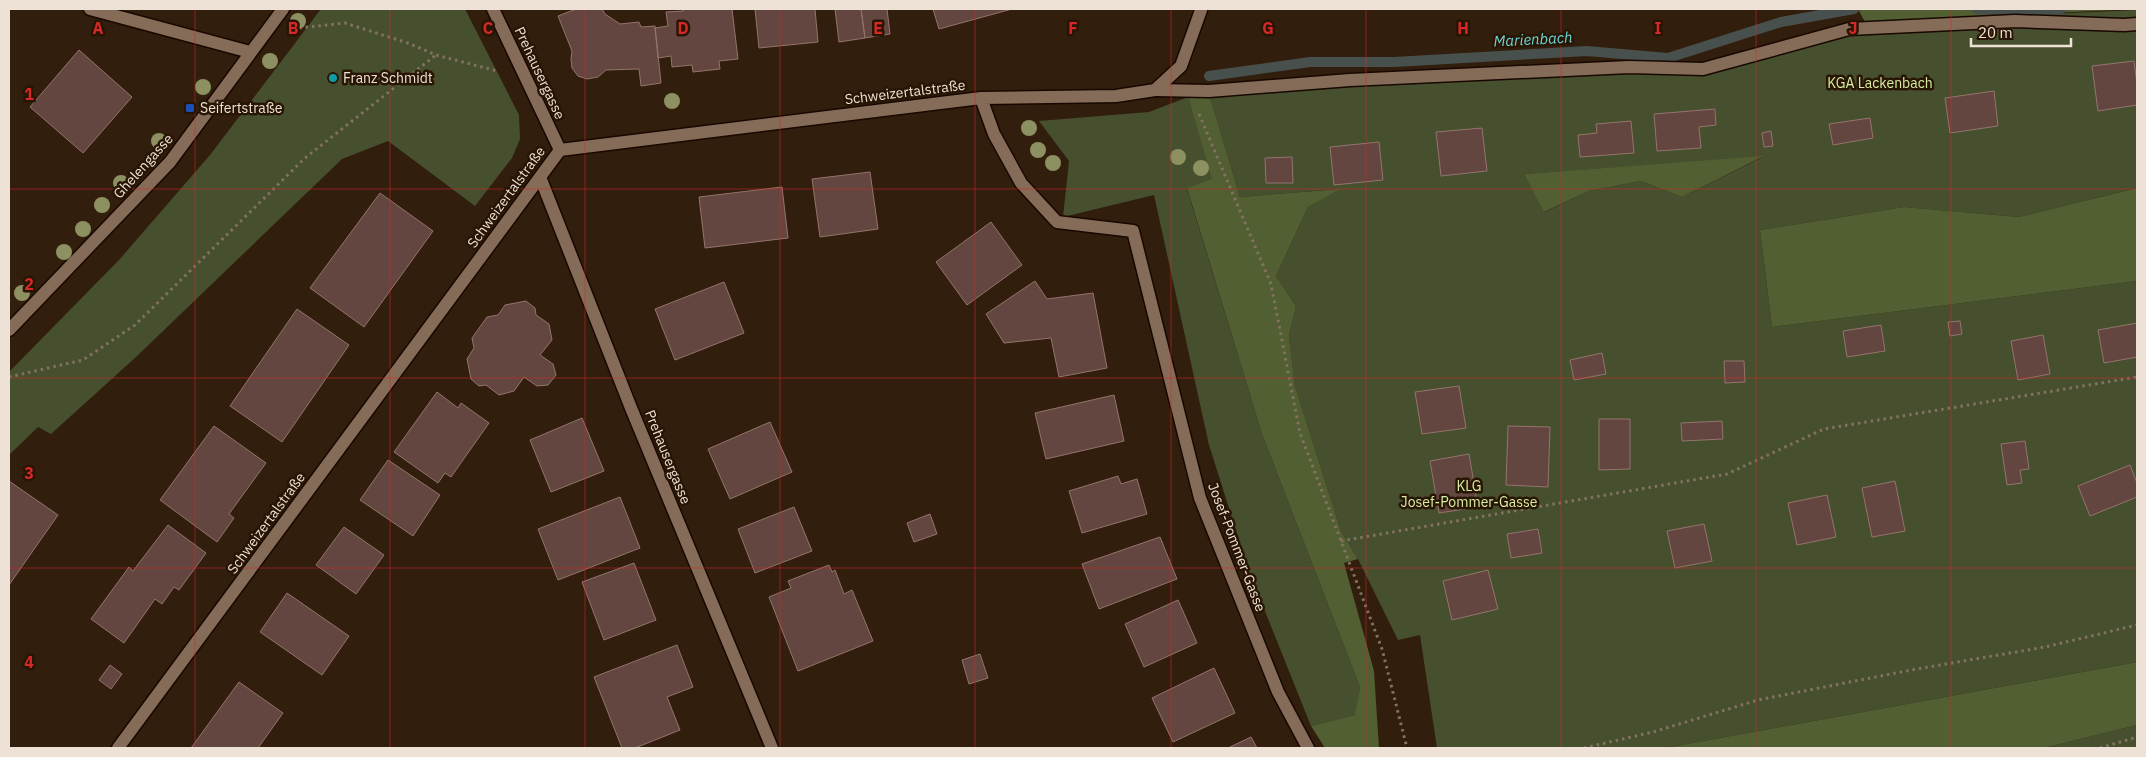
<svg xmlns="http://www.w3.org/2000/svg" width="2146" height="757" viewBox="0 0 2146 757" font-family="'IBM Plex Sans',sans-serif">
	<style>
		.green { fill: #46502f; fill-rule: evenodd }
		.forest { fill: #525f32 }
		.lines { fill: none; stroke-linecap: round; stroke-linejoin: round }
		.stream { stroke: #47504d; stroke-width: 10 }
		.building { fill: #63463f; stroke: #94746c }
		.service-casing { stroke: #190800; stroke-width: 15 }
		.minor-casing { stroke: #190800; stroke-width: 15 }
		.path { stroke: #837263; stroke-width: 3; stroke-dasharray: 2.5 4; stroke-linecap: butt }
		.service { stroke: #846c59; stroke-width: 12 }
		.minor { stroke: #846c59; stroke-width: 12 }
		.tree { fill: #8d9060 }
		.grid { fill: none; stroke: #d62828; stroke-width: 1; stroke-opacity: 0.55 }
		.culture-dot { fill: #0f9aa8; stroke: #281504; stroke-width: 2 }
		.transit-dot { fill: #1a4fb4; stroke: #281504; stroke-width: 2 }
		.labels { text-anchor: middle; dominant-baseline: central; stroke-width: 5; stroke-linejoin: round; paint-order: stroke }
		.street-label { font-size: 14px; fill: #eee1d6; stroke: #281504 }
		.poi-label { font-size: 14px; fill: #eee1d6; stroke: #281504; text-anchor: start }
		.park-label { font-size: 14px; fill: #d7eea4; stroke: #281504 }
		.water-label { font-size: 15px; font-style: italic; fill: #6dd7d8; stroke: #281504 }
		.grid-label { font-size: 16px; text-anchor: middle; font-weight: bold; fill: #d62828; stroke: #281504; stroke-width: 5; stroke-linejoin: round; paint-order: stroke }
	</style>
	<rect width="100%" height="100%" fill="#321e0d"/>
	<path class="green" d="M321 9H465L519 115 520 139 512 158 475 206 388 141 342 159 136 357 51 434 38 427 9 455V372L119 260 210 155Z
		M2137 10V188L2019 217 1904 207 1760 230 1772 327 2137 281V662L1665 748H1437L1420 635 1398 640 1358 559 1341 531 1295 386 1289 336 1296 306 1276 276 1308 207 1338 189 1240 197 1210 97 1294 79 1421 70 1600 63H1702L1865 22ZM1763 157 1682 197 1641 181 1589 191 1545 212 1524 174Z
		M1188 97 1213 180 1187 189 1262 434 1360 687 1356 715 1311 726 1250 574 1209 445 1154 195 1063 217 1069 161 1039 121 1149 112Z
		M2137 725V748H2044Z"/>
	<path class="forest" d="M1858 9H2137L1865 22Z
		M1188 97H1210L1240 197 1340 189 1308 207 1276 276 1296 306 1289 336 1295 386 1341 531 1358 559 1344 563 1374 671 1379 748H1325L1311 726 1355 715 1360 687 1262 434 1187 188 1212 179Z
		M1764 156 1682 197 1641 181 1589 191 1544 212 1524 174Z
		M2137 188V281L1772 327 1760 230 1904 207 2019 217Z
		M2137 662V725L2044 748H1665Z"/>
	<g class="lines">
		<path class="stream" d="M1977 9 2031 11 2061 9
			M1209 76 1310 62H1394L1587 51 1668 58 1781 22 1854 9"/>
	</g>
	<path class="building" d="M576 9H602L605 14 620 24 639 22 641 27 655 26 661 83 641 86 639 69 606 70 598 77 587 79 578 76 572 68 571 59 572 51 558 16Z
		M683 9H732L738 59 719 61 720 69 693 72 692 65 672 67 671 56 658 58 655 28 668 26 666 12 683 11Z
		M755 9H815L818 42 759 48Z
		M835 9H861L865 38 839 42Z
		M861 9H887L890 34 865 38Z
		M933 9H1012L939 29Z
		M79 50 132 97 83 153 30 107Z
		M2134 61 2137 84V105L2098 111 2092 66Z
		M1994 91 1998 126 1950 133 1945 98Z
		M1715 109 1716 125 1699 127 1701 148 1657 151 1654 114Z
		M1870 118 1873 138 1833 145 1829 124Z
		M1631 121 1634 153 1580 157 1578 135 1597 133 1596 124Z
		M1482 128 1487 171 1441 176 1436 132Z
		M1771 131 1773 146 1764 147 1762 133Z
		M1379 142 1383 180 1334 185 1330 147Z
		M1292 157 1293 183H1266L1265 158Z
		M870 172 878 229 820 237 812 179Z
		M782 187 788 238 705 248 699 197Z
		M380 193 433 231 364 327 310 288Z
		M991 222 1022 265 967 305 936 262Z
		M1035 281 1047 299 1093 293 1107 368 1059 377 1051 338 1004 343 986 314Z
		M724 282 744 333 675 360 655 309Z
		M526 301 535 308 536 315 549 324 552 340 540 355 553 364 556 375 548 385 537 386 524 377 514 391 499 395 486 385 479 386 471 379 467 359 474 348 472 338 487 317 498 315 505 305Z
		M297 309 349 345 282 442 230 406Z
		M1960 321 1962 334 1950 336 1948 322Z
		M2137 323V357L2104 363 2098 330Z
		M1881 325 1885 351 1847 357 1843 331Z
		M2043 335 2050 374 2018 380 2011 341Z
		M1602 353 1606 374 1574 380 1570 360Z
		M1724 361H1744L1745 382 1725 383Z
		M1459 386 1466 428 1422 434 1415 392Z
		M437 392 458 408 461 403 489 423 451 477 445 473 438 483 394 452Z
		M1114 395 1124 441 1046 459 1035 413Z
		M582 418 604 471 551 492 530 440Z
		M1599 419H1630V469L1599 470Z
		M1722 421 1723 439 1682 441 1681 423Z
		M770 422 792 472 730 499 708 449Z
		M214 426 266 463 229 514 234 518 217 542 160 500Z
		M1508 426 1550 427 1548 487 1506 485Z
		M2025 441 2029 469 2020 470 2022 483 2007 485 2001 444Z
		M1469 454 1478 507 1439 513 1430 461Z
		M388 460 440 495 413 536 360 500Z
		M2130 465 2137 483V497L2090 516 2078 486Z
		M1118 476 1121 484 1137 479 1147 514 1082 533 1069 491Z
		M9 481 58 515 9 585Z
		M1895 481 1905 531 1872 537 1862 488Z
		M1827 495 1836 537 1797 545 1788 503Z
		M620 497 640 548 558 580 538 529Z
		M794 507 812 551 755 573 738 529Z
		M930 514 937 534 914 542 907 523Z
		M1704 524 1712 561 1675 568 1667 531Z
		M168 525 206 553 179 590 174 587 162 604 155 599 124 643 91 619 129 567 133 571Z
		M344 527 384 555 356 594 316 565Z
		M1538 529 1542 553 1511 558 1507 534Z
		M1160 537 1177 579 1099 609 1082 564Z
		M634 563 656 620 604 640 582 582Z
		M829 565 832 572 835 570 844 594 852 590 873 641 798 671 769 597 791 588 788 581Z
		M1488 570 1498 609 1452 620 1443 581Z
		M287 593 349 636 322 675 260 632Z
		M1178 600 1197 643 1144 667 1125 624Z
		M677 645 693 687 667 697 680 730 635 748H622L594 677Z
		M980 654 988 678 969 684 962 660Z
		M110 665 122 674 111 689 99 680Z
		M1214 668 1235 713 1173 742 1152 698Z
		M239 682 283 713 258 748H191Z
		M1251 737 1257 748H1228Z"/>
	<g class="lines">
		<defs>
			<path id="service" d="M1155 90 1209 91 1350 80 1629 67 1703 69 1849 29 2015 21 2124 25 2137 24"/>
			<path id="minor" d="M90 9 250 52
				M493 9 560 150
				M981 98 994 134 1021 183 1057 222 1133 231 1200 498 1278 692 1308 748
				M540 177 631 408 772 748
				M9 330 170 162 283 9
				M118 748 560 150 981 98 1116 96 1155 90 1181 66 1201 10"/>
		</defs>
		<use href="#service" class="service-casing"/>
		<use href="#minor" class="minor-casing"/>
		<path class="path" d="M299 28 345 23 408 43 436 55 497 71
			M1199 114 1271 284 1300 433 1382 649 1407 748
			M9 377 83 360 135 325 305 158 436 55
			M1341 541 1727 474 1824 429 2137 377
			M1584 748 1653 732 1758 700 1911 670 2045 647 2137 625
			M2100 748 2137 737"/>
		<use href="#service" class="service"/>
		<use href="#minor" class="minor"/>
	</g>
	<g class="tree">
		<circle cx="298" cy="21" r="8"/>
		<circle cx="270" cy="61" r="8"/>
		<circle cx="203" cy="87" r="8"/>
		<circle cx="672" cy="101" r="8"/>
		<circle cx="1029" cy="128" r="8"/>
		<circle cx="159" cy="141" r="8"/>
		<circle cx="1038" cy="150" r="8"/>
		<circle cx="1178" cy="157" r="8"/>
		<circle cx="1053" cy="163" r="8"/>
		<circle cx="1201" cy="168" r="8"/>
		<circle cx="121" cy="183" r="8"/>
		<circle cx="102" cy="205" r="8"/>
		<circle cx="83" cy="229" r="8"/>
		<circle cx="64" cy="252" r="8"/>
		<circle cx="22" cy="293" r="8"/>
	</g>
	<path class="grid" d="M195 9V748M390 9V748M585 9V748M780 9V748M975 9V748M1171 9V748M1366 9V748M1561 9V748M1756 9V748M1951 9V748M9 189H2137M9 378H2137M9 568H2137"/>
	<circle class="culture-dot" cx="333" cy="78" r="5"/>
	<rect class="transit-dot" x="185" y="103" width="10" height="10" rx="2.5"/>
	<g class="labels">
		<g class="street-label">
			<text transform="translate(540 73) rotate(65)">Prehausergasse</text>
			<text transform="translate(905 92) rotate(-7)">Schweizertalstraße</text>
			<text transform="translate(143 166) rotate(-48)">Ghelengasse</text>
			<text transform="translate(506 197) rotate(-54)">Schweizertalstraße</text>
			<text transform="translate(668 457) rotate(68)">Prehausergasse</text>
			<text transform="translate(266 523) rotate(-54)">Schweizertalstraße</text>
			<text transform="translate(1237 547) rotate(69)">Josef-Pommer-Gasse</text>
		</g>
		<g class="poi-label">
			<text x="343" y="78">Franz Schmidt</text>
			<text x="200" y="108">Seifertstraße</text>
		</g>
		<g class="park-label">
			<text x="1880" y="83">KGA Lackenbach</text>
			<text x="1469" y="486">KLG<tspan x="1469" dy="16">Josef-Pommer-Gasse</tspan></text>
		</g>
		<g class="water-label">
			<text transform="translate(1533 39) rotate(-3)">Marienbach</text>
		</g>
	</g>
	<g class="grid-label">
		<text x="98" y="34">A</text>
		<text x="293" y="34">B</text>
		<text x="488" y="34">C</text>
		<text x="683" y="34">D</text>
		<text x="878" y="34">E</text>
		<text x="1073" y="34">F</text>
		<text x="1268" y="34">G</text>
		<text x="1463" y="34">H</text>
		<text x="1658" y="34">I</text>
		<text x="1853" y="34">J</text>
		<text x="29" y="100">1</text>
		<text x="29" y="290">2</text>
		<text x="29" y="479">3</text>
		<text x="29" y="668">4</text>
	</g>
	<rect width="2146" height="757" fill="none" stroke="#eee1d6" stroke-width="20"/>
	<path d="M1971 38v8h100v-8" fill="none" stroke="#eee1d6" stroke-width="2.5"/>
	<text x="1978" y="38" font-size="15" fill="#eee1d6" stroke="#281504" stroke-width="4" paint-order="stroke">20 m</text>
</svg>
